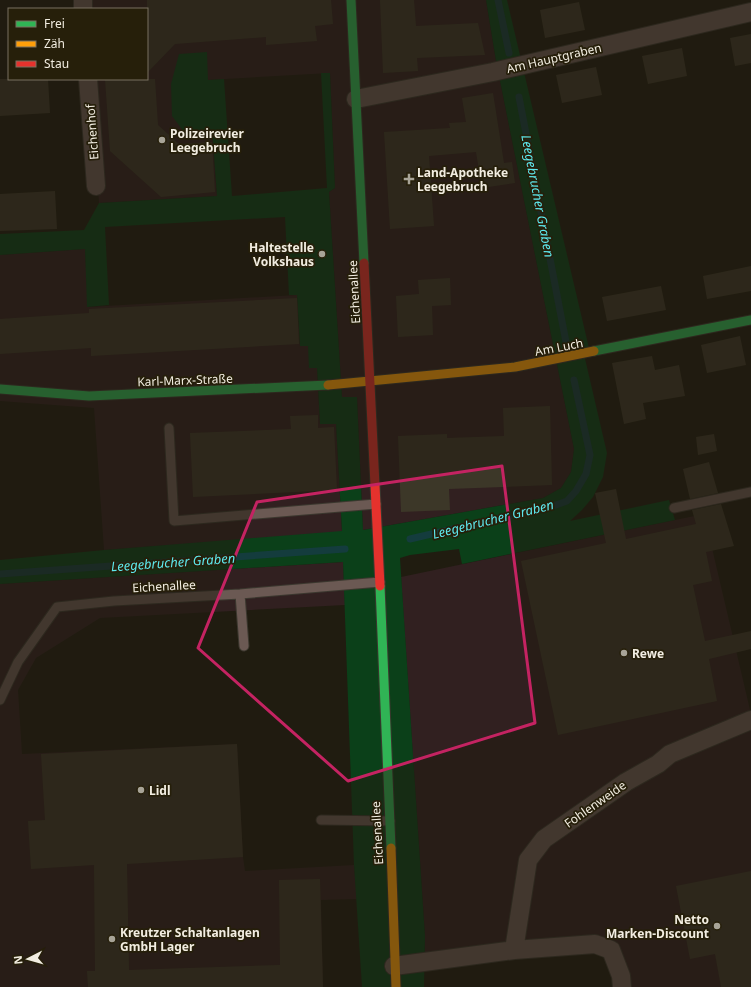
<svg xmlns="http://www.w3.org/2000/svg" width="751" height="987" viewBox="0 0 751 987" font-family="'Noto Sans',sans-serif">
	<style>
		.commercial { fill: #312020 }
		.green { fill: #0b4019 }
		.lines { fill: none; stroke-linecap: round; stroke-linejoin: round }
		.stream { stroke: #143c3d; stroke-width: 7 }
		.building { fill: #3c3728 }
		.lane-casing { stroke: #3c382f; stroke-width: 11 }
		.street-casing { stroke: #3c382f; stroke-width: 20 }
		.fast-casing { stroke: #3c382f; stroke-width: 11 }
		.slow-casing { stroke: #3c382f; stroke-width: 11 }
		.jam-casing { stroke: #3c382f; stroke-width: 11 }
		.lane { stroke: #6b5953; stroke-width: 9 }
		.street { stroke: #6b5953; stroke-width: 18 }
		.fast { stroke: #30b455; stroke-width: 9 }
		.slow { stroke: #ff9f0a; stroke-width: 9 }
		.jam { stroke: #e5322d; stroke-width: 9 }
		.marked { fill: none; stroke: #c42362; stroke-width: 3; stroke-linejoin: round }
		.poi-dot { fill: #a8a498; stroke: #261f0a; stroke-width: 1.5 }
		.labels { text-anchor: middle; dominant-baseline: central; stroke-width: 3.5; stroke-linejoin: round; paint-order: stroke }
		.street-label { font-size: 12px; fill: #f2ede1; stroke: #261f0a }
		.poi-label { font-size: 12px; font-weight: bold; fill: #f2ede1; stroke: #261f0a; text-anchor: start }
		.water-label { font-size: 13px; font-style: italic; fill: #5ee9ee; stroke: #261f0a }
	</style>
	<rect width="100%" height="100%" fill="#201c10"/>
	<path class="commercial" d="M85 0H486L496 61 574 449 571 472 561 488 543 498 363 530 357 397H342L329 192 335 188 330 73 208 80 184 132 212 130 217 196 99 203 90 79H147V9H85Z
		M85 249 88 307 297 295 300 346H308L317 368 320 424 336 423 342 532 104 550 94 408 0 401V255Z
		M704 514 751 714V987H626L621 959 584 940 425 955V936L401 577Z
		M343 562 345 605 100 618 36 658 18 690 22 754 237 744 243 857 245 871 354 865 357 899 321 900 323 987H0V584Z"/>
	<path class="green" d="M486 0H507L589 348 583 350 607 453 603 477 593 497 582 510 570 521 669 500 675 520 462 564 459 549 410 555 400 558 425 936 424 987H362L354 865 343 562 0 584V560L104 550 342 531 336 424H320L317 368H309L308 346H300L297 295H289L285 217 105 227 109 305 87 307 85 249 0 255V234L84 230 99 203 217 196 212 130 184 132 172 116 171 84 179 54 207 52 208 80 224 79 232 196 327 188 321 73H330L335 188 329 192 342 397H357L363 530 543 498 561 488 571 472 574 449 496 61Z"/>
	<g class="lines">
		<path class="stream" d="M498 0 509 53
			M519 97 566 342
			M410 539 556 505 567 501 576 491 586 474 590 455 574 380
			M0 574 345 549"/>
	</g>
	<path class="building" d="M147 0H331L333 24 315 26 317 41 266 45V37L175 44 147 73Z
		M380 0H414L416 26 478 23 485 55 417 58 418 71 383 73Z
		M579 2 585 30 545 38 540 10Z
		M751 34V63L735 66 730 38Z
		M682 48 687 76 648 84 642 56Z
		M596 67 602 95 562 103 556 75Z
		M0 79H48L50 113 0 116Z
		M105 79H155L158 125 179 144 212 142 215 192 161 197 110 151Z
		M493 93 504 163 512 162 515 183 482 188 476 152 429 156 434 226 390 229 384 132 450 128 449 123 466 122 462 98Z
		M55 191 57 229 0 231V194Z
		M751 266V291L707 299 703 276Z
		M450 278 451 305 432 306 433 335 398 337 396 296 419 294 418 280Z
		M661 286 666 310 607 321 602 297Z
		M297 298 299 344 91 356V348L0 354V319L89 313V309Z
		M740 336 746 365 707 373 701 345Z
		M652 356 655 370 679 365 685 396 643 403 646 419 624 424 612 363Z
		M550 406 552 485 449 489 450 510 401 512 398 436 447 434V438L504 436 503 408Z
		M318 415V428L334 427 337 490 193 497 190 433 291 429 290 416Z
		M714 434 717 451 698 455 696 437Z
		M709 462 718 493 690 499 683 469Z
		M616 489 626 539 696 524 692 510 721 504 734 546 706 552 712 581 693 585 705 641 751 631V649L709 659 717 701 558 735 521 561 606 543 595 493Z
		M237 744 243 857 127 864 129 970 280 965 279 880 320 879 323 987H88L87 971H95L94 865 31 869 28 821 45 820 41 754Z
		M751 871V987H721L715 954 690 959 676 886Z"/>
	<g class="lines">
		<defs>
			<path id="lane" d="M169 428 174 521 376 504
				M674 508 751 492
				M240 594 244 646
				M0 700 18 662 57 607 114 601 240 594 380 582
				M321 820 390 821"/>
			<path id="street" d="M83 0V9
				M88 79 96 186
				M356 99 493 72 751 12
				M514 950 528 860 544 839 626 782 658 764 670 754 751 720
				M394 966 514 950 595 944 611 950 621 976 622 987"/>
			<path id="fast" d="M351 0 364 263
				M594 351 751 320
				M0 389 89 396 328 385
				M380 586 391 848"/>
			<path id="slow" d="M328 385 515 367 594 351
				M391 848 396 987"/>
			<path id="jam" d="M364 263 380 586"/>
		</defs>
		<use href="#lane" class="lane-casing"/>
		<use href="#street" class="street-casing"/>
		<use href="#fast" class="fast-casing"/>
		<use href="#slow" class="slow-casing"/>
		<use href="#jam" class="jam-casing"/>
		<use href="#lane" class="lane"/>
		<use href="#street" class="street"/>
		<use href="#fast" class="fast"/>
		<use href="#slow" class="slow"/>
		<use href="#jam" class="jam"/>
	</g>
	<path d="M0 0H751V987H0ZM502 466 535 723 348 781 198 648 257 502Z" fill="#201c10" fill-opacity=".55" fill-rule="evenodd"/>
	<path class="marked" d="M502 466 535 723 348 781 198 648 257 502Z"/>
	<g class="poi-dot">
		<circle cx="162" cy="140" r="4"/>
		<path d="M407 173h4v4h4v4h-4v4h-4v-4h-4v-4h4z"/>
		<circle cx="322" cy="254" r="4"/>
		<circle cx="624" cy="653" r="4"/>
		<circle cx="141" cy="790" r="4"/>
		<circle cx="717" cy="926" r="4"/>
		<circle cx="112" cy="939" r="4"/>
	</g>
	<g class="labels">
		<g class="street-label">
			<text transform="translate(554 58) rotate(-13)">Am Hauptgraben</text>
			<text transform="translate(92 132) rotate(-94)">Eichenhof</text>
			<text transform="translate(354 292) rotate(-93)">Eichenallee</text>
			<text transform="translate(559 347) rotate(-11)">Am Luch</text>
			<text transform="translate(185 380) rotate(-2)">Karl-Marx-Straße</text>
			<text transform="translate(164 586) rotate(-3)">Eichenallee</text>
			<text transform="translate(595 804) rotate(-35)">Fohlenweide</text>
			<text transform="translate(377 833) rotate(-93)">Eichenallee</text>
		</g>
		<g class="poi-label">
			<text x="170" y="133">Polizeirevier<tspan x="170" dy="14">Leegebruch</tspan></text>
			<text x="417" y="172">Land-Apotheke<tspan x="417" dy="14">Leegebruch</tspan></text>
			<text x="314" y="247" text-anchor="end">Haltestelle<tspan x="314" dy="14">Volkshaus</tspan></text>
			<text x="632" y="653">Rewe</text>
			<text x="149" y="790">Lidl</text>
			<text x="709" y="919" text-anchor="end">Netto<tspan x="709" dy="14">Marken-Discount</tspan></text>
			<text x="120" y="932">Kreutzer Schaltanlagen<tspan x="120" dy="14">GmbH Lager</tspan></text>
		</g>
		<g class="water-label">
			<text transform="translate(538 196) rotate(79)">Leegebrucher Graben</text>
			<text transform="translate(493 519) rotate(-14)">Leegebrucher Graben</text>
			<text transform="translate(173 562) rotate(-4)">Leegebrucher Graben</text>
		</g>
	</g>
	<rect x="8" y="8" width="140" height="72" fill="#261f0a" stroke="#787160"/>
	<rect x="16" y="21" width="20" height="6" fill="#30b455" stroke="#787160"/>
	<text x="44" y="28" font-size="12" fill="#f2ede1">Frei</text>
	<rect x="16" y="41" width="20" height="6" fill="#ff9f0a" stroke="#787160"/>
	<text x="44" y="48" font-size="12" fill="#f2ede1">Zäh</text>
	<rect x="16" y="61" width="20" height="6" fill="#e5322d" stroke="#787160"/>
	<text x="44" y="68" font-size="12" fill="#f2ede1">Stau</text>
	<g transform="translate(28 959) rotate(264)" stroke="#261f0a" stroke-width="3" paint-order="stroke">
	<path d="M0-3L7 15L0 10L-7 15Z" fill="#f2ede1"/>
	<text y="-6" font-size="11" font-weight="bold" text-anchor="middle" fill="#f2ede1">N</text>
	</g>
</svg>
